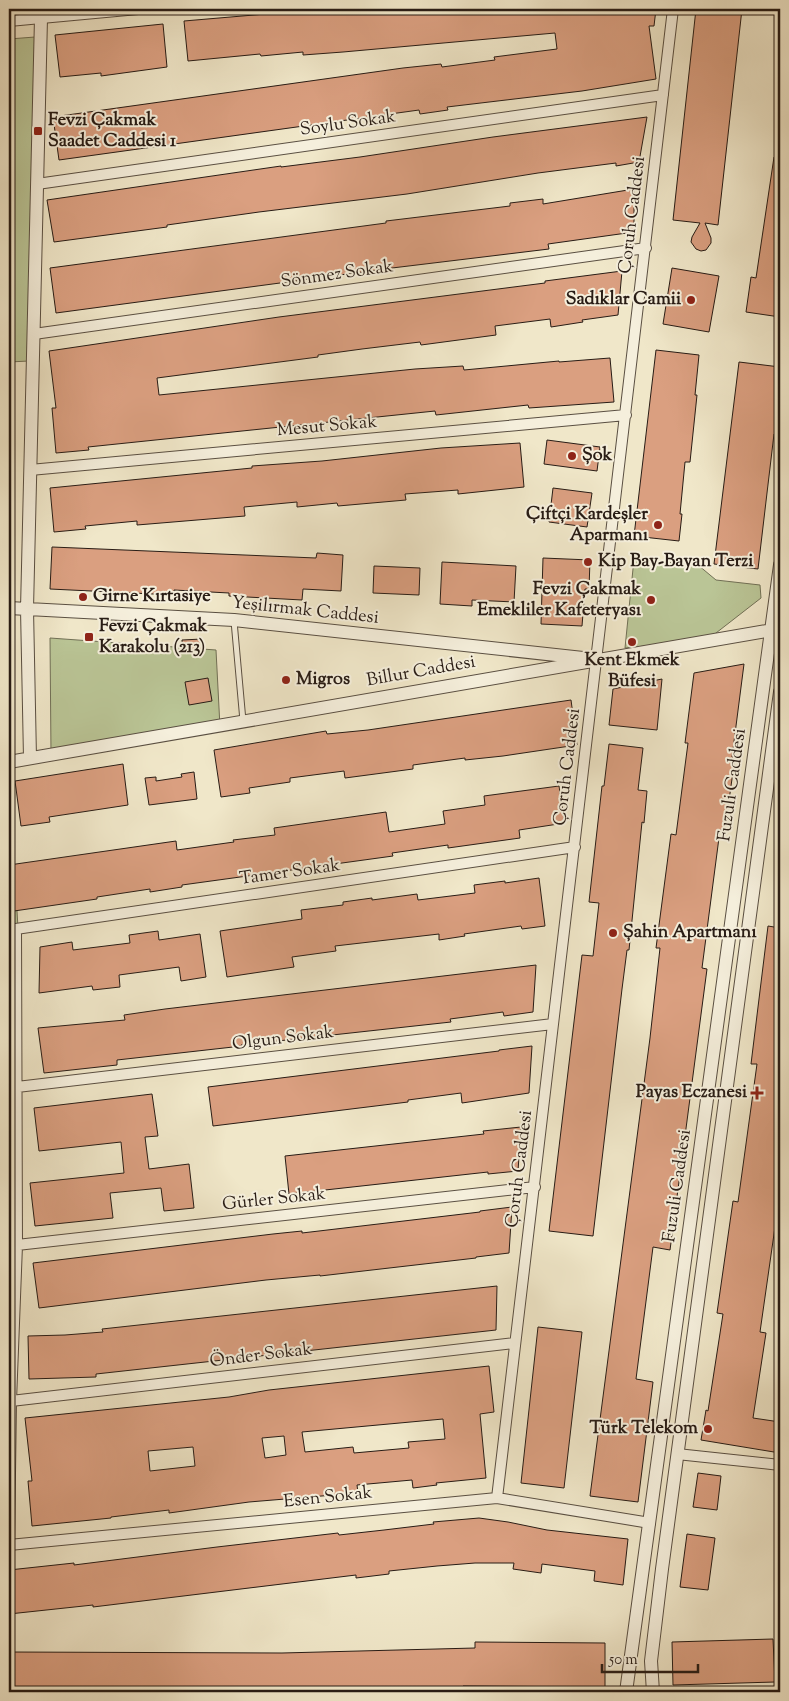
<svg xmlns="http://www.w3.org/2000/svg" width="789" height="1701" viewBox="0 0 789 1701" font-family="'Sorts Mill Goudy',serif">
	<style>
		.green { fill: #bac596; stroke: #717056 }
		.building { fill: #da9f80; stroke: #281c15; fill-rule: evenodd }
		.lines { fill: none; stroke-linecap: round; stroke-linejoin: round }
		.service-casing { stroke: #5a4f42; stroke-width: 7 }
		.minor-casing { stroke: #5a4f42; stroke-width: 12 }
		.tertiary-casing { stroke: #5a4f42; stroke-width: 14 }
		.service { stroke: #f5efdc; stroke-width: 5 }
		.minor { stroke: #f5efdc; stroke-width: 10 }
		.tertiary { stroke: #f5efdc; stroke-width: 12 }
		.poi-dot { fill: #8f2418; stroke: #f5efdc; stroke-width: 2 }
		.labels { text-anchor: middle; dominant-baseline: central; stroke-width: 4; stroke-linejoin: round; paint-order: stroke }
		.poi-label { font-size: 18px; font-weight: bold; fill: #281c15; stroke: #f5efdc; text-anchor: start }
		.street-label { font-size: 18px; fill: #281c15; stroke: #f5efdc }
	</style>
	<rect width="100%" height="100%" fill="#f0e7c9"/>
	<filter id="stains"><feTurbulence type="fractalNoise" baseFrequency=".004" numOctaves="4"/><feColorMatrix values="0 0 0 0 .2 0 0 0 0 .09 0 0 0 0 .02 0 0 0 .5 -.17"/></filter>
	<radialGradient id="worn" r=".72"><stop offset=".6" stop-color="#630" stop-opacity="0"/><stop offset="1" stop-color="#630" stop-opacity=".3"/></radialGradient>
	<path class="green" d="M35 37 29 361 9 362V39Z
		M634 559 698 565 716 580 760 585 761 598 707 640 625 648Z
		M50 638 216 650 220 727 51 754Z
		M9 791H10L18 928 9 929Z"/>
	<path class="building" d="M324 9H656L654 26H649L656 79 582 91 447 107 448 110 420 114 419 110 59 160 53 117 403 68 441 64 442 67 495 60 494 57 557 49 555 33 343 52 303 55V52L261 56 260 54 188 61 184 21Z
		M696 9H742L718 225 705 223 711 238V243L706 250 701 251 696 249 691 242 692 237 700 223 673 220Z
		M163 24 167 67 101 76V73L60 77 55 35Z
		M647 117 639 162 616 166V163L538 173 407 194 259 212 167 225V227L54 242 47 200 281 166V167L360 157 493 137Z
		M774 157H780V317L746 312 751 277 756 278Z
		M634 189V232L548 244 549 249 392 268 56 313 50 268 386 223V221L510 206V203L543 199V204Z
		M672 268 719 276 709 332 663 324Z
		M622 271 618 315 582 320 583 322 551 327 550 319 495 326 496 335 421 345 420 342 362 349 318 355V357L157 378 159 395 415 369 463 366 464 370 559 361V362L610 358 614 402 529 408 528 405 436 415 435 411 88 447 89 450 56 453 52 408H56L49 351 279 317 545 283V281Z
		M656 350 699 355 695 395H697L690 462H685L680 514H682L679 541 634 536Z
		M739 362 780 367V407L777 434H774L758 569 714 564Z
		M547 440 600 447 597 471 544 464Z
		M520 443 524 487 458 494V490L405 494 406 500 338 506 337 503 297 507V502L244 507 245 516 137 525V521L85 526 86 529 54 532 50 488 252 468V466L322 461 441 448Z
		M553 488 592 493 587 527 549 522Z
		M52 547 316 558 317 553 343 555 341 591 303 589 302 600 229 596V593L174 590V595L50 589Z
		M543 558 590 560 589 589H585L582 626 541 624Z
		M442 562 516 566 514 602 472 600V606L440 604Z
		M374 566 420 568 419 595 373 593Z
		M202 639 203 652 183 653 182 640Z
		M744 664 732 757H735L725 830H720L702 968 707 969 670 1250 653 1247 636 1379 653 1382 638 1502 590 1496 650 1038 660 948H656L671 834 676 835 688 743H685L694 673Z
		M208 678 212 701 189 705 185 682Z
		M662 679 657 730 609 725 613 689Z
		M571 700 577 745 503 756 465 760V758L413 765V769L345 778 344 771 290 778V782L249 788 250 793 221 797 214 750 326 731 327 734 368 730Z
		M609 744 643 748 638 790 647 791 644 823 642 822 629 950H627L622 989 593 1236 549 1231 582 955 593 956 599 903 589 902 602 786H604Z
		M123 764 128 805 49 817 50 822 21 826 15 781Z
		M194 772 197 799 149 805 145 778 156 777V781L182 777 181 774Z
		M559 786 565 823 519 830 520 838 448 848V845L392 853 393 856 182 885V887L150 892V889L97 897V899L14 911 9 865 176 841 177 850 234 842 233 840 275 835 274 828 386 812 389 832 445 824 443 811 485 805 484 796Z
		M539 878 545 926 522 929 521 926 464 934 465 936 439 940V934L335 946 336 951 292 957 294 967 227 977 220 931 302 919 301 910 343 905V902L372 898V900L417 894 418 900 475 893 474 885 505 881V883Z
		M768 926 780 928V1192L760 1332 766 1333 753 1418 780 1422V1453L701 1440 706 1410 708 1411 723 1314 717 1313 733 1201 738 1202 757 1064H751Z
		M158 931 159 940 200 934 206 977 181 981 179 967 119 975 120 987 93 990 92 986 39 993 40 947 72 942 73 950 130 943 129 935Z
		M536 965 533 1012 504 1016 503 1012 450 1019 451 1022 241 1045 242 1046 117 1060V1065L44 1073 38 1028 125 1020 124 1015 165 1009Z
		M532 1046 529 1093 462 1103 461 1093 408 1100V1102L213 1126 208 1087 499 1051V1050Z
		M152 1094 158 1136 145 1137 149 1169 189 1164 194 1208 164 1211 161 1188 110 1193 113 1218 35 1226 30 1183 124 1173 121 1142 39 1151 34 1108Z
		M521 1127 518 1171 488 1174V1172L289 1194 285 1156 484 1134 483 1131Z
		M512 1207 509 1253 476 1257V1258L320 1276V1275L266 1280 39 1308 33 1263 273 1234 302 1231V1233L480 1212V1211Z
		M497 1286 496 1330 96 1374V1377L29 1379 28 1336 65 1335 103 1332 102 1329Z
		M538 1327 582 1332 564 1488 521 1483Z
		M489 1366 494 1412 480 1414 486 1478 436 1483 437 1485 413 1488 412 1480 357 1485 358 1493 249 1502 169 1513V1510L111 1517V1518L32 1526 28 1481H32L25 1418 229 1397 269 1390ZM443 1419 445 1439 408 1442 409 1448 354 1453 353 1447 305 1452 302 1432ZM284 1436 286 1455 265 1458 262 1438ZM193 1447 195 1466 150 1471 148 1451Z
		M698 1473 721 1476 717 1510 693 1507Z
		M479 1518 508 1522 547 1530 628 1539 623 1585 594 1581 595 1571 542 1564 541 1573 513 1569 514 1563H475L437 1566 389 1571V1574L356 1578V1575L93 1607V1605L9 1614V1570L74 1563V1565L217 1547 338 1533 339 1535 384 1530 434 1524 433 1522Z
		M687 1534 715 1538 708 1590 680 1587Z
		M773 1639 775 1682 673 1685 672 1642Z
		M475 1642 605 1643V1687L463 1686V1692H9V1652L282 1653 475 1648Z"/>
	<g class="lines">
		<defs>
			<path id="service" d="M234 621 243 721"/>
			<path id="minor" d="M25 9 26 19
				M9 21 138 9
				M37 184 663 95
				M34 334 646 248
				M30 470 626 415
				M9 930 575 847
				M17 1087 553 1024
				M17 1245 535 1187
				M11 1401 515 1343
				M677 1454 780 1465
				M497 1498 673 9
				M9 1545 497 1498 650 1523
				M9 1545 11 1401 17 1245 16 929"/>
			<path id="tertiary" d="M9 608 234 620 583 658
				M30 758 27 609 41 18
				M9 762 778 629
				M626 1692 780 565
				M653 1692 651 1661 662 1569 780 692"/>
		</defs>
		<use href="#service" class="service-casing"/>
		<use href="#minor" class="minor-casing"/>
		<use href="#tertiary" class="tertiary-casing"/>
		<use href="#service" class="service"/>
		<use href="#minor" class="minor"/>
		<use href="#tertiary" class="tertiary"/>
	</g>
	<g class="poi-dot">
		<rect x="33" y="126" width="10" height="10" rx="2.5"/>
		<circle cx="691" cy="300" r="5"/>
		<circle cx="572" cy="456" r="5"/>
		<circle cx="658" cy="525" r="5"/>
		<circle cx="588" cy="562" r="5"/>
		<circle cx="83" cy="597" r="5"/>
		<circle cx="651" cy="600" r="5"/>
		<rect x="84" y="632" width="10" height="10" rx="2.5"/>
		<circle cx="632" cy="642" r="5"/>
		<circle cx="286" cy="680" r="5"/>
		<circle cx="613" cy="933" r="5"/>
		<path d="M754.5 1085.5h5v5h5v5h-5v5h-5v-5h-5v-5h5z"/>
		<circle cx="708" cy="1429" r="5"/>
	</g>
	<g class="labels">
		<g class="poi-label">
			<text x="48" y="121">Fevzi Çakmak<tspan x="48" dy="21">Saadet Caddesi 1</tspan></text>
			<text x="681" y="300" text-anchor="end">Sadıklar Camii</text>
			<text x="582" y="456">Şok</text>
			<text x="648" y="515" text-anchor="end">Çiftçi Kardeşler<tspan x="648" dy="21">Aparmanı</tspan></text>
			<text x="598" y="562">Kip Bay-Bayan Terzi</text>
			<text x="641" y="590" text-anchor="end">Fevzi Çakmak<tspan x="641" dy="21">Emekliler Kafeteryası</tspan></text>
			<text x="93" y="597">Girne Kırtasiye</text>
			<text x="99" y="627">Fevzi Çakmak<tspan x="99" dy="21">Karakolu (213)</tspan></text>
			<text x="632" y="661" text-anchor="middle">Kent Ekmek<tspan x="632" dy="21">Büfesi</tspan></text>
			<text x="296" y="680">Migros</text>
			<text x="623" y="933">Şahin Apartmanı</text>
			<text x="747" y="1093" text-anchor="end">Payas Eczanesi</text>
			<text x="698" y="1429" text-anchor="end">Türk Telekom</text>
		</g>
		<g class="street-label">
			<text transform="translate(348 124) rotate(-8)">Soylu Sokak</text>
			<text transform="translate(633 215) rotate(-83)">Çoruh Caddesi</text>
			<text transform="translate(337 275) rotate(-8)">Sönmez Sokak</text>
			<text transform="translate(327 427) rotate(-5)">Mesut Sokak</text>
			<text transform="translate(305 611) rotate(6)">Yeşilırmak Caddesi</text>
			<text transform="translate(421 672) rotate(-10)">Billur Caddesi</text>
			<text transform="translate(568 767) rotate(-83)">Çoruh Caddesi</text>
			<text transform="translate(733 785) rotate(-82)">Fuzuli Caddesi</text>
			<text transform="translate(290 873) rotate(-8)">Tamer Sokak</text>
			<text transform="translate(283 1039) rotate(-7)">Olgun Sokak</text>
			<text transform="translate(520 1169) rotate(-83)">Çoruh Caddesi</text>
			<text transform="translate(678 1186) rotate(-82)">Fuzuli Caddesi</text>
			<text transform="translate(274 1200) rotate(-6)">Gürler Sokak</text>
			<text transform="translate(261 1356) rotate(-7)">Önder Sokak</text>
			<text transform="translate(328 1498) rotate(-6)">Esen Sokak</text>
		</g>
	</g>
	<rect width="789" height="1701" fill="none" stroke="#f0e7c9" stroke-width="30"/>
	<rect x="10" y="10" width="769" height="1681" fill="none" stroke="#281c15" stroke-width="2.5"/>
	<rect x="15" y="15" width="759" height="1671" fill="none" stroke="#281c15"/>
	<path d="M602 1664v8h96v-8" fill="none" stroke="#281c15" stroke-width="2.5"/>
	<text x="609" y="1664" font-size="15" fill="#281c15" stroke="#f5efdc" stroke-width="4" paint-order="stroke">50 m</text>
	<rect width="100%" height="100%" filter="url(#stains)"/>
	<rect width="100%" height="100%" fill="url(#worn)"/>
</svg>
